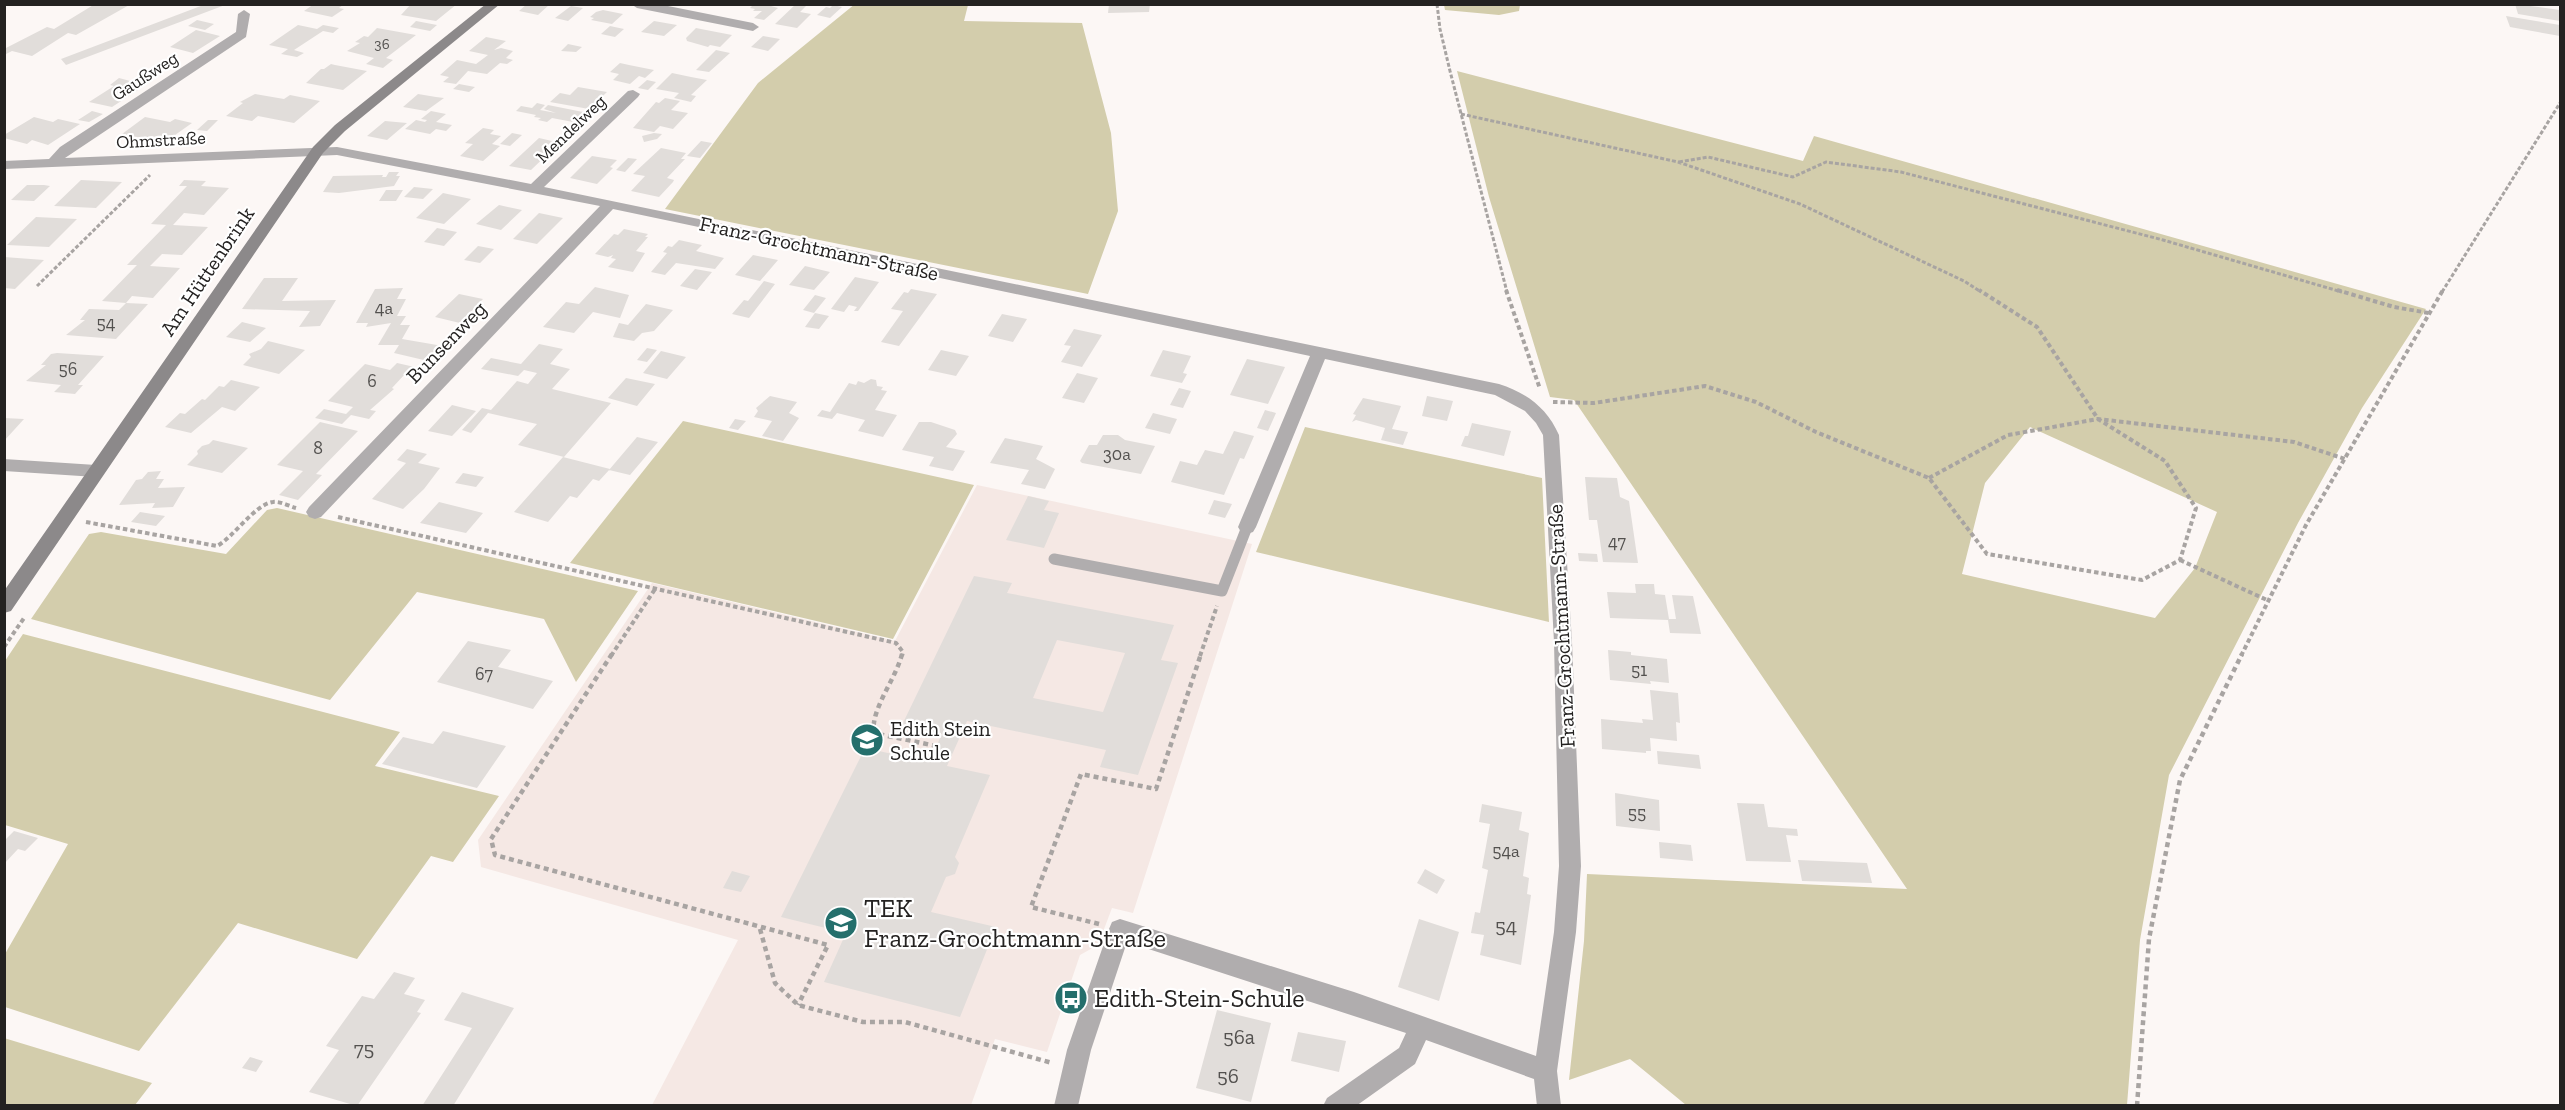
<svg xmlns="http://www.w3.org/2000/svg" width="2565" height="1110" viewBox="0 0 2565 1110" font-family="'Zilla Slab',serif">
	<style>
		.built { fill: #f5e8e4 }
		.green { fill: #d3cdac; fill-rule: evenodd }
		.building { fill: #e1ddda; fill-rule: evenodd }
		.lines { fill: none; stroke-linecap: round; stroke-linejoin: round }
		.path-far2 { stroke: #a8a4a2; stroke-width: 3; stroke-dasharray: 4 2; stroke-linecap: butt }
		.path-far1 { stroke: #a8a4a2; stroke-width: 4; stroke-dasharray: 4.5 3; stroke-linecap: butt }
		.path { stroke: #a8a4a2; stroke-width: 4.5; stroke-dasharray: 5 4; stroke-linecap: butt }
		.lane { stroke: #b0adae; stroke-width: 11 }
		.street { fill: #b0adae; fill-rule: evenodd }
		.secondary { fill: #8c898a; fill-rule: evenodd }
		.labels { text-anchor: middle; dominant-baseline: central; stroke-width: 4.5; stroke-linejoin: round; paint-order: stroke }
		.far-number-label { font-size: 15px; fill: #53514f }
		.far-street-label { font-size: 18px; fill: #242221; stroke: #fff }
		.number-label { font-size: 18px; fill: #53514f }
		.street-label { font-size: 21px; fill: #242221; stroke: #fff }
		.poi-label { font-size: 21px; fill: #242221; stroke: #fff; text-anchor: start }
		.near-number-label { font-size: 21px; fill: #53514f }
		.near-poi-label { font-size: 26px; fill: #242221; stroke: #fff; text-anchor: start }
	</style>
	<rect width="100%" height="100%" fill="#fcf7f5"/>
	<path class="built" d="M977 485 1252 544 1133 913 1112 908 1098 945 1080 955 1047 1052 995 1039 971 1105H652L738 940 481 867 478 840 652 583 895 641Z"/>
	<path class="green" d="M855 4 968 5 964 21 1082 23 1111 133 1118 211 1088 294 665 209 758 83Z
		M1444 5V4L1520 5 1519 11 1499 15 1445 10Z
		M1457 71 1803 161 1814 136 2426 309 2362 408 2298 523 2169 775 2140 940 2127 1105H1686L1630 1059 1569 1080 1584 941 1587 874 1907 889 1574 400 1550 397 1489 197ZM2030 427 2217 512 2195 568 2155 618 1962 574 1985 483Z
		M683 421 974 485 893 639 570 563Z
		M1305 427 1542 478 1549 622 1256 552Z
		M277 508 638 591 576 682 544 619 417 592 330 700 31 619 89 534 101 532 226 554 267 510Z
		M23 634 400 732 375 766 499 796 453 862 431 856 357 959 238 923 139 1051 5 1007V954L68 844 5 825V661Z
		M4 1038 152 1083 135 1105H5Z"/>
	<path class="building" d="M95 4H131L76 35 68 33 32 56 12 51 4 55V49L47 27 54 29Z
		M206 4 225 5 66 65 61 59Z
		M314 4H344L339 8 344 9 332 17 304 11Z
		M411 4H457L436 21 401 15Z
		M527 4H550L538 15 519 11Z
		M754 4H773L771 6 778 8 764 20 754 18 762 11H753L755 9 750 8Z
		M796 4 806 6 800 12 811 14 797 28 775 24Z
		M1109 4H1150L1149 12 1108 13Z
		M2515 4 2560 10V21L2518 14Z
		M833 5 842 7 830 18 817 15 826 7 830 8Z
		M571 6 583 8 568 21 555 18Z
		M603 10 623 14 612 24 591 20 594 18 590 17 596 12Z
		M2506 16 2560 25V36L2510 27Z
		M197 20 214 24 205 30 188 26Z
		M416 21 437 25 430 31 410 27Z
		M654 21 677 25 664 36 641 32Z
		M298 25 317 29 323 25 339 28 333 33 323 31 294 50 304 53 297 57 281 54 288 49 269 45Z
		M610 26 624 29 615 37 601 34Z
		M377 28 416 35 386 58 393 60 383 68 366 64 374 58 347 51 360 43 355 42 364 36 368 37Z
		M696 28 706 30 732 35 720 47 710 45 708 47 687 41 686 38Z
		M196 30 220 36 193 53 170 47Z
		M763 36 780 39 768 51 751 47Z
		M486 37 506 41 494 50 501 48 513 51 506 58 513 60 507 64 500 63 487 74 468 71 456 84 443 82 449 77 440 75 457 60 476 64 488 55 469 51Z
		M568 44 582 47 576 52 561 51Z
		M716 50 730 53 709 72 696 70Z
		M620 63 629 65 654 70 645 78 639 76 630 84 613 80 619 74 610 72Z
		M331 64 335 65 367 71 343 90 306 83 321 69H324Z
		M672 73 691 77 707 80 691 95 696 96 691 102 674 98 679 93 656 89Z
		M119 78 134 82 126 87 138 90 112 107 89 102 114 86 110 85Z
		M647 80 656 82 648 90 638 88Z
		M459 84 475 87 469 92 453 89Z
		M578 87 607 92 589 109 550 102 560 93 570 95Z
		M255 94 284 99 290 95 320 101 294 123 258 116 252 121 226 116 243 103 240 102Z
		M418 94 436 97 444 98 426 111 403 107Z
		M665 98 680 101 671 110 688 113 673 129 660 126 654 132 633 128 656 102 659 103Z
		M537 103 545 105 540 110 556 113 544 109 548 105 583 112 573 122 552 118 547 122 538 120 541 118 534 117 536 115 516 111 521 106 532 108Z
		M92 111 103 114 89 122 78 120Z
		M431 111 446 114 436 122 452 125 446 131 436 129 430 134 405 129 416 120 425 122 427 120 421 119Z
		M34 117 53 122 58 119 80 124 48 145 32 140 27 144 4 138V135Z
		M145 117 170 122 175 119 192 123 168 140 152 136 147 139 122 134Z
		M208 120H218L207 131 197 130Z
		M385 121 407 123 387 140 367 136Z
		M483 128 494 130 490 134 501 136 492 144 500 146 483 161 460 156 473 144 465 143Z
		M512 133 522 135 510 146 500 144Z
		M654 133 662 134 657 139 644 142 642 136Z
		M539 138 552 141 547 146 555 147 531 170 509 166Z
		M701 141 712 143 700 158 687 156Z
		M661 148 686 153 681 159H685L667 178 674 180 673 182 659 197 631 191 645 176 633 174Z
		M592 156 617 160 610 167 613 168 597 184 570 178Z
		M628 158 637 159 625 172 616 170Z
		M389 172H399L396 176H400L394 186 339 193 323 192 333 176 383 175 382 177H386Z
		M81 180 122 182 96 208 54 206Z
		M184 180 206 181 201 186 229 188 204 215 184 213 173 225 208 227 182 255 162 254 150 266 180 268 153 298 132 296 126 303 102 301 137 265H127L166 225 151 224 187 186H179Z
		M27 185H44L50 186 34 201 11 200Z
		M414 187 433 189 423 199 404 197Z
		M386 190H403L396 201H379Z
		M443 193 471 199 444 224 416 218Z
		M499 205 522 210 501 230 476 224Z
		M539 213 563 218 537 244 513 239Z
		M36 217 77 219 49 247 7 245Z
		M437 228 457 232 444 246 424 242Z
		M624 229 648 234 645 237H648L636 251 645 253 633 272 608 267 616 259 611 258 613 255 608 257 595 254 614 234 618 235Z
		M679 240 702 245 696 251 724 258 715 269 676 263 665 275 651 272 667 253 663 252 668 246 672 247Z
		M478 246 494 249 480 263 464 260Z
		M753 255 778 260 760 281 735 275Z
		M4 257 44 260 15 289 4 288Z
		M805 266 830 272 814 290 789 285Z
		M695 269 712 272 697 290 680 286Z
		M855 277 879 282 858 311H854L857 307 849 305 844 312 831 309Z
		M264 278H298L282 301 336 300 320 326 299 327 310 311 242 309Z
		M764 281 775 284 749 318 732 314 744 300 748 301Z
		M595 287 629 295 620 318 593 312 574 333 543 327 566 302 579 304Z
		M403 288 397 299H406L397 316H406L400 325H410L402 339 443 346 428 361 394 353 399 345H378L391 323 366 327 368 323H356L375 289Z
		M911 289 937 294 899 346 881 342 903 311 891 309 904 292 908 293Z
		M459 294 483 299 460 323 435 317Z
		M815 295 826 298 814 313 803 310Z
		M126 303 148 304 116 339 66 335 85 320H80L89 309 119 310Z
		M646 304 673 310 654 331 642 333 634 341 613 337 619 323 628 325Z
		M815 313 829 316 819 329 805 327Z
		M1002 314 1027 319 1013 342 988 336Z
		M242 322 266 328 250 342 226 337Z
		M1074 329 1102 335 1082 367 1061 362 1071 346 1064 345Z
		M268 341 305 350 279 374 243 365 251 357 249 354 261 349Z
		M539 344 563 349 550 364 570 369 552 389 611 403 564 457 518 445 537 424 488 413 471 433 462 430 482 408 491 410 517 381 528 384 537 373 524 370 518 376 481 369 491 358 521 364Z
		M647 348 657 350 647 362 637 360Z
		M941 350 969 356 956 376 928 370Z
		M1163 350 1191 356 1183 373 1187 374 1182 383 1150 376Z
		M661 351 686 357 667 379 643 373Z
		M57 353 104 356 78 385H83L75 394 54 392 61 385 26 381 46 365H41L51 354Z
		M1247 359 1285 367 1268 404 1230 395Z
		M397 363 419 368 411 375 405 374 392 388 394 389 370 410 376 411 369 419 351 415 342 424 315 418 324 409 346 414 353 407 328 401 365 364 390 370Z
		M1077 373 1098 378 1084 403 1062 398Z
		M626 378 655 384 637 406 608 398Z
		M871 379 876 380 877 386 883 387 881 390 887 391 875 410 897 415 883 437 858 431 865 420 837 413 832 419 817 416 822 410 830 412 849 383 856 385 858 381 864 383Z
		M231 380 260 387 235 411 222 407 191 433 165 427 180 413 185 414 202 399 205 400 219 386 224 387Z
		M1179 388 1191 391 1183 408 1170 405Z
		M770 396 797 402 789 413 799 418 783 441 762 436 772 421 754 417 758 411 756 408Z
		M1427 396 1453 401 1447 421 1422 416Z
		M1363 398 1401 406 1392 429 1408 432 1403 445 1381 440 1385 428 1356 420 1352 422 1356 415 1353 414Z
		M452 405 476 411 452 436 428 431Z
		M1265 410 1276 413 1268 431 1257 428Z
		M1153 413 1177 419 1170 434 1145 428Z
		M4 418 24 419 4 441Z
		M735 419 746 421 738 430 729 428Z
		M320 422 358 431 316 474 322 475 298 500 279 495 303 471 277 465Z
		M919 422H931L955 430 957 434 946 447 965 451 953 471 929 466 934 457 902 450Z
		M1472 423 1511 431 1504 456 1461 446 1465 436H1468Z
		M1234 431 1254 436 1244 459 1240 458 1224 495 1171 482 1180 461 1197 465 1205 450 1223 454Z
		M1103 435H1118L1125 440 1155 446 1141 474 1082 463 1080 461 1089 445H1097Z
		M637 437 658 442 630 475 609 470Z
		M1005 438 1043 446 1036 459 1055 469 1045 489 1021 484 1029 470 990 463Z
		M213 440 248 448 222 473 187 465 198 454 197 451 202 446 209 444Z
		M407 449 427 454 418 463 440 468 424 489 403 509 372 499 406 463 397 460Z
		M563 457 610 469 599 481 593 479 577 498 570 496 548 522 514 512Z
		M161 471 156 479H164L158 488 185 487 173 507 152 508 155 503 119 505 136 480 142 479 148 472Z
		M463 473 484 477 476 487 455 483Z
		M1585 477 1617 478 1620 497 1629 501 1638 563 1603 562 1597 520H1589Z
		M1028 496 1049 501 1044 510 1059 513 1044 548 1006 540Z
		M1214 500 1232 504 1225 518 1208 514Z
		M439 502 483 513 466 533 420 523Z
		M140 512 165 516 156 526 131 522Z
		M1578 553 1597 554 1598 562 1579 561Z
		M974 576 1012 583 1007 593 1174 625 1161 660 1178 663 1138 775 1100 767 1106 750 967 721 947 766 990 775 955 857 959 863 955 874 946 877 931 912 996 927 960 1017 824 982 846 933 781 917 865 748 929 762 942 734 902 725ZM1057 640 1125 653 1103 712 1033 698Z
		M1635 584H1654L1655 594 1665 595 1669 619H1676L1672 595 1693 596 1701 634 1670 633 1668 620 1610 618 1607 592 1636 593Z
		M468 641 511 650 498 667 553 681 533 709 437 682Z
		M1608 650 1631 652V655L1667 659 1669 683 1650 681 1651 684 1610 680Z
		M1650 690 1678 693 1680 723 1676 722 1677 741 1650 738 1651 751H1646V753L1602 749 1601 719 1643 723 1642 719 1653 720Z
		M443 731 506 746 477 788 382 764 403 737 433 744Z
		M1657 751 1699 755 1701 769 1658 764Z
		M1615 793 1659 800 1660 831 1616 826Z
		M1737 803 1764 804 1768 827 1797 829 1798 836 1786 835 1791 862 1746 861Z
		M1482 804 1522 812 1519 830 1529 833 1523 876 1529 878 1527 894 1531 895 1521 965 1480 955 1484 935 1471 933 1475 912 1480 913 1488 870 1482 868 1490 824 1479 822Z
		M14 831 38 838 25 851 18 849 4 864V841Z
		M1659 842 1691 845 1693 861 1660 858Z
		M1798 860 1867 863 1872 883 1802 881Z
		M1425 869 1445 880 1437 894 1417 883Z
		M732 871 750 876 741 892 723 888Z
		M1419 919 1459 932 1439 1001 1398 987Z
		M394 972 415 978 404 994 425 1000 417 1012 421 1013 357 1106 309 1092 339 1050 326 1046 362 996 374 999Z
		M462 992 514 1008 453 1106H422L472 1028 444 1020Z
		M1217 1010 1271 1023 1251 1102 1196 1088Z
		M1298 1032 1346 1041 1339 1072 1291 1061Z
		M250 1057 263 1061 256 1072 242 1068Z"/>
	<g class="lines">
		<path class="path-far2" d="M1437 4 1440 29 1450 71 1507 292
			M1461 114 1678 162 1800 204 1964 281 1981 292
			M1679 162 1708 157 1793 177 1826 162 1901 172 2163 240 2342 292
			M37 286 150 175
			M2442 292 2560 103"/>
		<path class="path-far1" d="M1506 290 1540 389
			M2337 290 2394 307 2429 313
			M1553 402 1594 403 1705 386 1756 402 1816 432 1929 478 1987 554 2142 580 2180 560 2196 508 2165 461 2098 419 2037 327 1979 290
			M1929 478 2008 435 2098 419 2294 442 2345 459
			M338 517 896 643 903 652 902 656
			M86 522 217 546C234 537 255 504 273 502 280 501 289 506 296 508
			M2180 560 2267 600
			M4 647 24 618
			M611 656 655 589
			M1200 656 1217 606
			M2241 656 2306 525 2443 290"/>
		<path class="path" d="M612 654 491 839 495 855 828 945 798 1005
			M902 654C896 679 870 710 874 733L936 746
			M1099 924 1031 907 1081 774 1156 789 1201 654
			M760 929 775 983 798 1005 863 1022H905L1052 1063
			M2137 1106 2149 939 2180 780 2242 654"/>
		<path class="lane" d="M1054 559 1222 591 1247 527"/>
		<path class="street" d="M631 4H658L753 23 759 27 753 31 637 8Z
			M244 10 250 14 246 37 65 158 337 147 531 184 628 91 633 90 640 94 638 97 544 187 1499 384C1527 393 1547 408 1559 435L1572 642 1581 866 1576 932 1557 1071 1561 1106H1537L1534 1079 1426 1040 1415 1064 1356 1106H1323L1327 1098 1399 1048 1406 1033 1127 942 1091 1050 1078 1106H1054L1067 1050 1109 929 1112 922 1120 919 1354 992 1536 1056 1554 932 1559 866 1554 642 1543 435 1536 423 1525 411 1495 395 1325 359 1256 527 1253 532 1247 534 1241 532 1238 527 1310 356 613 209 321 517 315 519 309 517 306 512 309 507 600 206 337 155 4 169V161L49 159 60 147 236 32 238 14Z
			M4 459 96 465 102 467 105 471 102 475 96 477 4 471Z"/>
		<path class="secondary" d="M486 4H500L345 131 323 153 11 611 4 613V591L313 147 335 125Z"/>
	</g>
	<defs>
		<symbol id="school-disc" viewBox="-11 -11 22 22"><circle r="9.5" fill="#246f6c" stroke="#fff"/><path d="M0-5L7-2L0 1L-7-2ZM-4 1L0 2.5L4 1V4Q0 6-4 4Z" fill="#fff"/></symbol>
		<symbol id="bus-disc" viewBox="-11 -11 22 22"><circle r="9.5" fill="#246f6c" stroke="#fff"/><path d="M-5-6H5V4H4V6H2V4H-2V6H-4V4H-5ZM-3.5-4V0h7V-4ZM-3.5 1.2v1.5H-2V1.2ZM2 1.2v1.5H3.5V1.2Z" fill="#fff"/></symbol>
	</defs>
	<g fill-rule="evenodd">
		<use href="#school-disc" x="848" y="721" width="38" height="38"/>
		<use href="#school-disc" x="822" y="904" width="38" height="38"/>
		<use href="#bus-disc" x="1052" y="979" width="38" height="38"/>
	</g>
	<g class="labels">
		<g class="far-number-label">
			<text x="382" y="44">36</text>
		</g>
		<g class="far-street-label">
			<text transform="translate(145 76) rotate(-33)">Gaußweg</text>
			<text transform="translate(571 129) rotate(-44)">Mendelweg</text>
			<text transform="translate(161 140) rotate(-3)">Ohmstraße</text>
		</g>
		<g class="number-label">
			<text x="384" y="308">4a</text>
			<text x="106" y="323">54</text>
			<text x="68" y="369">56</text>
			<text x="372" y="381">6</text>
			<text x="318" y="448">8</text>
			<text x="1117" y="454">30a</text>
			<text x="1617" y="542">47</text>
			<text x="1639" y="670">51</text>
			<text x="484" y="674">67</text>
			<text x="1637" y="813">55</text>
			<text x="1506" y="851">54a</text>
		</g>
		<g class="street-label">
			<text transform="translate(819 248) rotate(12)">Franz-Grochtmann-Straße</text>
			<text transform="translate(207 271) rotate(-56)">Am Hüttenbrink</text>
			<text transform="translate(446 342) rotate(-46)">Bunsenweg</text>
			<text transform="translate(1561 626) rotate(-93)">Franz-Grochtmann-Straße</text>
		</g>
		<g class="poi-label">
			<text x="890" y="728">Edith Stein<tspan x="890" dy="24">Schule</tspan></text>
		</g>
		<g class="near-number-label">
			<text x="1506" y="925">54</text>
			<text x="1239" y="1036">56a</text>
			<text x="364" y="1048">75</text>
			<text x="1228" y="1075">56</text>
		</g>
		<g class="near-poi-label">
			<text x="864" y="908">TEK<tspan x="864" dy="30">Franz-Grochtmann-Straße</tspan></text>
			<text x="1094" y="998">Edith-Stein-Schule</text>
		</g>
	</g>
	<rect width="2565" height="1110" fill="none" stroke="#242221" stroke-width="12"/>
</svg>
